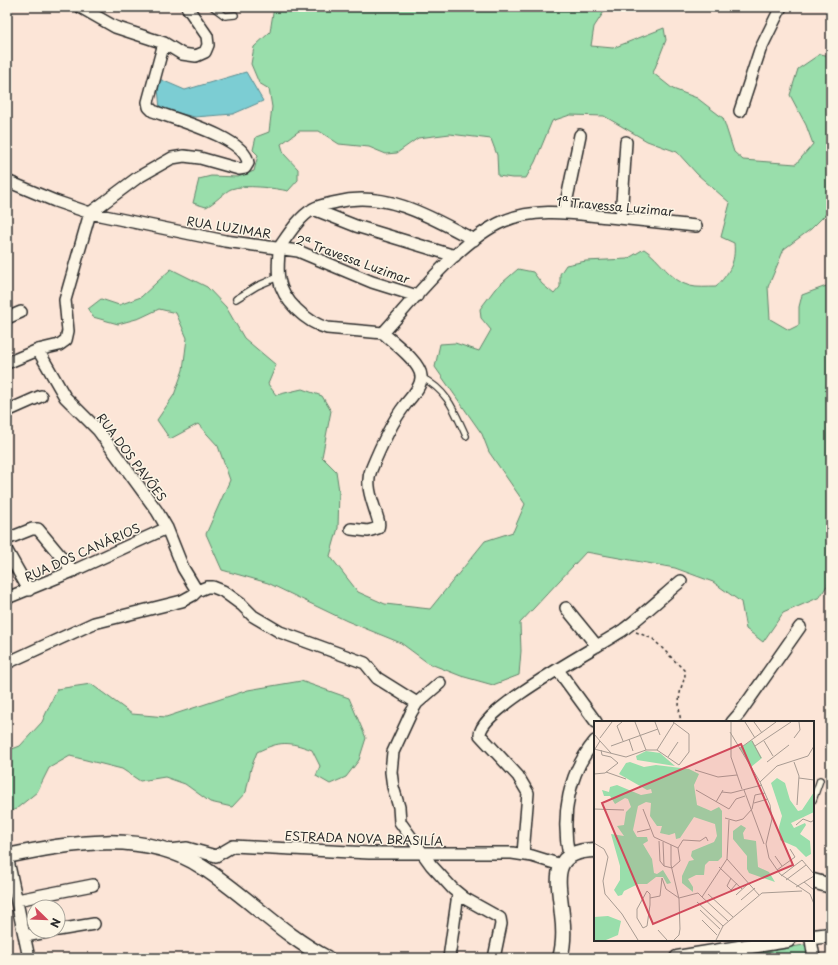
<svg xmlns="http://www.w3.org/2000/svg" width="838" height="965" viewBox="0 0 838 965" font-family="'Playpen Sans',sans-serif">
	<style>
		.green { fill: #99deab; stroke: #62846b }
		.water { fill: #7bcdd3; stroke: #5b8c90 }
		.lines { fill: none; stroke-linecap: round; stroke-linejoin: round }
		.service-casing { stroke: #2b2b2b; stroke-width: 8 }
		.minor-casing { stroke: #2b2b2b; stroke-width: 14 }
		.tertiary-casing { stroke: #2b2b2b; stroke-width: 17 }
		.path { stroke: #2b2b2b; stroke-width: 1.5; stroke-dasharray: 3 3; stroke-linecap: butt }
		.service { stroke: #fcf5e5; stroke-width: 5.5 }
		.minor { stroke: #fcf5e5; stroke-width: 11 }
		.tertiary { stroke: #fcf5e5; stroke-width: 14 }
		.labels { text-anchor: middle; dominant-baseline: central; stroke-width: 3; stroke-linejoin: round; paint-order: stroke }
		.street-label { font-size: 12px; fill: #2b2b2b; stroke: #fcf5e5 }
		.inset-road { fill: none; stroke: #a89b92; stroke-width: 1 }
		.view { fill: #d1495b; fill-opacity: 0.15; stroke: #d1495b; stroke-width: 2 }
		.inset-edge { fill: none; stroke: #2b2b2b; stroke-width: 2 }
	</style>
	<rect width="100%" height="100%" fill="#fce5d7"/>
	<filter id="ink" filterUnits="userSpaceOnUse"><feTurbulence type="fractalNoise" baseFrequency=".025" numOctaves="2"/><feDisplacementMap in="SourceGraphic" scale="8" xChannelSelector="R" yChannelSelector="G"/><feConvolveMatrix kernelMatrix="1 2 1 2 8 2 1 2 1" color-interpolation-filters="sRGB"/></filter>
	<g filter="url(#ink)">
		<path class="green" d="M274 7H607L594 27 591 46 613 48 664 28 666 40 653 73 673 89 697 98 723 118 734 152 743 160 796 164 813 144 806 125 790 95 798 69 820 54 831 56V209L811 229 784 249 768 287 770 319 789 330 799 325V307L802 295 829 285 831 282V579L820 597 783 613 763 642 746 629 741 602 713 582 675 568 586 552 520 623 521 651 519 675 493 685 461 676 428 663 401 643 347 621 268 583 222 570 206 534 230 480 218 446 198 424 170 439 157 420 174 395 183 370 187 338 176 313 159 309 140 318 118 324 93 317 88 309 101 299 119 305 141 297 171 269 207 287 226 307 244 338 276 365 268 384 276 395 302 389 322 396 331 411 322 457 336 471 339 491 338 528 330 556 358 592 385 604 430 609 485 541 513 532 525 504 489 452 482 434 435 367 440 344 455 343 479 351 491 330 481 318 480 309 495 289 518 269 533 272 542 284 554 294 560 287V274L566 265 586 261 627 259 644 249C660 259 670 281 690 286 697 288 708 287 716 287 729 273 736 263 734 243L721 237 730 203 697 174 677 152 647 141 604 116 570 115 552 121 535 162 526 178H512L498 176 497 155 491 139 450 134 418 138 397 153 386 154 369 147 339 144 319 131H299L281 144 284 154 298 169V180L288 191C275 188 244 184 231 189 224 192 215 203 206 207L193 203 199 179 211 176 238 177 254 171 258 155 253 150 256 137 269 132 272 107 269 89 259 83 251 64 254 47 270 32Z
			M301 681 349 698 366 738 359 760 346 777 330 784 316 776 320 766 312 750C288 741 280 741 257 752L251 768 246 792 232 807 210 802 185 784 165 777 140 781 122 769 70 756 49 768 37 792 16 809 7 813V751L20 746 42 722 57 689 91 684 132 714 166 717 248 690Z
			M816 943 819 958H725Z"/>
		<path class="water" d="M246 72 263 101 233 114 195 117 160 109 157 78 185 90Z"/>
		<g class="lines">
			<defs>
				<path id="service" d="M213 7 225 16 235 15
					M236 299 257 286 278 277
					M421 377C448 391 454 410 466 436
					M813 800 820 780"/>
				<path id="minor" d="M80 7 115 27 164 43 182 54 196 56 205 52 208 45 207 36 187 7
					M740 111 760 50 781 7
					M7 181 55 201 90 213 225 241 298 251 372 282 417 296
					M313 209 356 226 455 256
					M564 213 580 135
					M621 218 626 142
					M279 248C279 258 277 269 279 279 283 301 306 322 327 328L383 333C415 298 461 239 504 221 537 207 575 214 609 217 638 220 667 223 696 226
					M279 248C288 235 299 217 313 209 320 205 329 204 337 202 386 190 431 217 474 240
					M7 318 21 312
					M38 350 59 345 66 340 68 331 65 300 90 213 137 178 172 158 184 156 200 158 239 169 245 168 248 163C246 138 174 119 153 111L149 107 148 102 164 43
					M7 363 38 350 65 397 98 430 157 511 167 528 183 568 197 591
					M7 411 41 396
					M351 529 368 531 378 528C383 520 362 491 371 470 380 448 391 423 405 405 411 397 422 387 421 376 420 362 394 343 383 333
					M7 539 32 529H38L73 571
					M7 551 29 590
					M7 598 73 571 167 528
					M566 608 597 646
					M7 663 94 623 182 601 193 595 197 591 207 587H213L223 591 242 605 253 616 280 632 365 663 377 678 417 703
					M558 670 596 722
					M440 683 417 703 411 713 393 752 391 772 393 787 399 807 400 822 431 865 453 889 464 898 500 918 501 924 494 958
					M732 722 739 714 800 627
					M170 850 187 848 216 856 233 846 369 853H512L532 856 561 865
					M523 854 528 793 518 776 480 735C479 709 600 646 623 630 643 615 662 597 681 581
					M7 856 29 958
					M569 856C561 816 568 773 595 741
					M17 900 93 885
					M58 930 94 924
					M25 936 53 931
					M811 940 814 958
					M449 958 458 894"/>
				<path id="tertiary" d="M7 856C70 843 145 829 202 867 246 895 281 934 327 958
					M813 881 831 886
					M813 937 831 935
					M560 958C564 944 564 930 562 915 559 882 548 851 595 850
					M677 958 788 940"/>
			</defs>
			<use href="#service" class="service-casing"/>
			<use href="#minor" class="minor-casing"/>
			<use href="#tertiary" class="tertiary-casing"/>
			<path class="path" d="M636 632 653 639 684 670C687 678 682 682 681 689 678 699 679 712 681 722"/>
			<use href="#service" class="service"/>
			<use href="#minor" class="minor"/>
			<use href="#tertiary" class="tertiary"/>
		</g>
	</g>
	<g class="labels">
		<g class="street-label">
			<text transform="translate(615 206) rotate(5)">1ª Travessa Luzimar</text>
			<text transform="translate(229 227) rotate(9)">RUA LUZIMAR</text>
			<text transform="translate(353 259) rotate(20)">2ª Travessa Luzimar</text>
			<text transform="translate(132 457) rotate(53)">RUA DOS PAVÕES</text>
			<text transform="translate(82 552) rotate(-24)">RUA DOS CANÁRIOS</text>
			<text transform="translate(364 838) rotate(2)">ESTRADA NOVA BRASILÍA</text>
		</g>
	</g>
	<g transform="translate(594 721)">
		<rect width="220" height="220" fill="#fce5d7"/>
		<path d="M158 19 168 37 157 46 146 27ZM52 30 66 32 81 45 43 39 42 35ZM36 41 50 46 62 44 95 48 105 53 100 64 103 84 117 90 125 86 128 90V136L124 140H115L111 144 110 154H102L94 158 99 166V171L88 162V155L95 140 100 139 97 135 98 130 120 121 123 115 121 103 100 96 86 117 82 118 81 112 75 114 66 112 68 105H63L56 95 57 82 52 81 44 85 39 109 43 116H53L54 120 49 123 58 138 60 152 63 153 69 149 77 162 73 163 69 156H62L53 163H44L30 170 28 174 24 175 20 169 26 159V145L17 113 30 115 23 105 30 104 32 91 37 86 34 78 31 77 21 83 16 75H10L8 69 15 71 16 66 23 64 47 74 58 72 57 68 53 69 25 53 32 42ZM183 57 191 62 196 79 204 90 208 89 220 71V91L197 102 200 107 211 102 212 104 206 113 216 120 217 133 212 136 202 126 186 119 185 106 188 95 177 62ZM147 104 152 107 149 112 150 118 162 120 164 146 175 151 181 161 155 152 153 148V135L139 118V110ZM14 195 27 200 24 214 12 219H0V196Z" fill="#99deab"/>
		<path class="inset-road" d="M28 1 23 5 29 20M41 1 52 29M61 1 66 14M137 1V36L148 68M151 1 161 17M160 1 168 12M136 11 166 61 176 84 178 98 172 123 175 137 186 153 216 173 220 183M0 13 6 20 1 28M6 17 18 1M200 17 206 9 205 1M35 18 39 30M6 20 17 32M158 20 167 37M170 20 179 35M17 25 64 8M161 25 197 1M0 28 32 36 52 29H63L85 44 95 31V13L79 1M145 28 182 1M63 29 80 2M74 36 84 21M173 41 195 24M200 41 205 55 203 84M101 49 124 56 143 54M12 51 32 58M0 53 11 52 24 42 17 36 8 34 7 29M205 57 220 59M166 61 183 45 214 35 220 25M102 69 135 88 142 78 151 75M150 69 170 123M128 71 137 72 168 64M122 81 129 69M160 82 174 78M0 88 30 89M49 88 60 116 84 127 86 140 78 147M131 97 142 100 149 98 158 88 161 74 171 72M202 104 209 98 217 101 220 99M43 111 56 108M65 120 66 140 70 145 78 147M69 121 70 145M0 122 10 128 14 136 9 160 11 173 28 193 44 219M77 124V144L85 178 86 208 85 214 80 219M84 127 89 119 106 120 112 116 114 120M181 135 188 145M133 138 108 176 134 200M133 138 165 174M133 138 135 99M125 146 148 168M183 149 201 136 196 128M187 155 208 139 220 153M137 157 133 165 137 169 143 162M192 159 212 144M210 161 220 169M202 166 220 155M53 170 56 173V184L53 205 49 207 43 197V188ZM114 173 139 196M142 174 155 162M56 177 66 175 68 157 72 168 85 177 104 172 108 176M147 179 161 167M103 181 129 205M106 189 126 208M108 199 123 214M64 209 73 219M122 219 129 205 168 172 208 170"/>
		<path class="view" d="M147 23 199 144 59 203 8 82Z"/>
		<rect width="220" height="220" class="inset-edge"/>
	</g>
	<rect width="838" height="965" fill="none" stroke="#fcf5e5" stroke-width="24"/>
	<rect x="12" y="12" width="814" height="941" fill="none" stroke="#2b2b2b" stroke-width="1.5" filter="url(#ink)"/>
	<g transform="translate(46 919) rotate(113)"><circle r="19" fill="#fcf5e5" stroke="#a8a49b"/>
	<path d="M0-3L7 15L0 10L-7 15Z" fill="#d1495b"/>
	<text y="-6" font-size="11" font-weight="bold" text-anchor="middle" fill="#2b2b2b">N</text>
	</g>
</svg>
